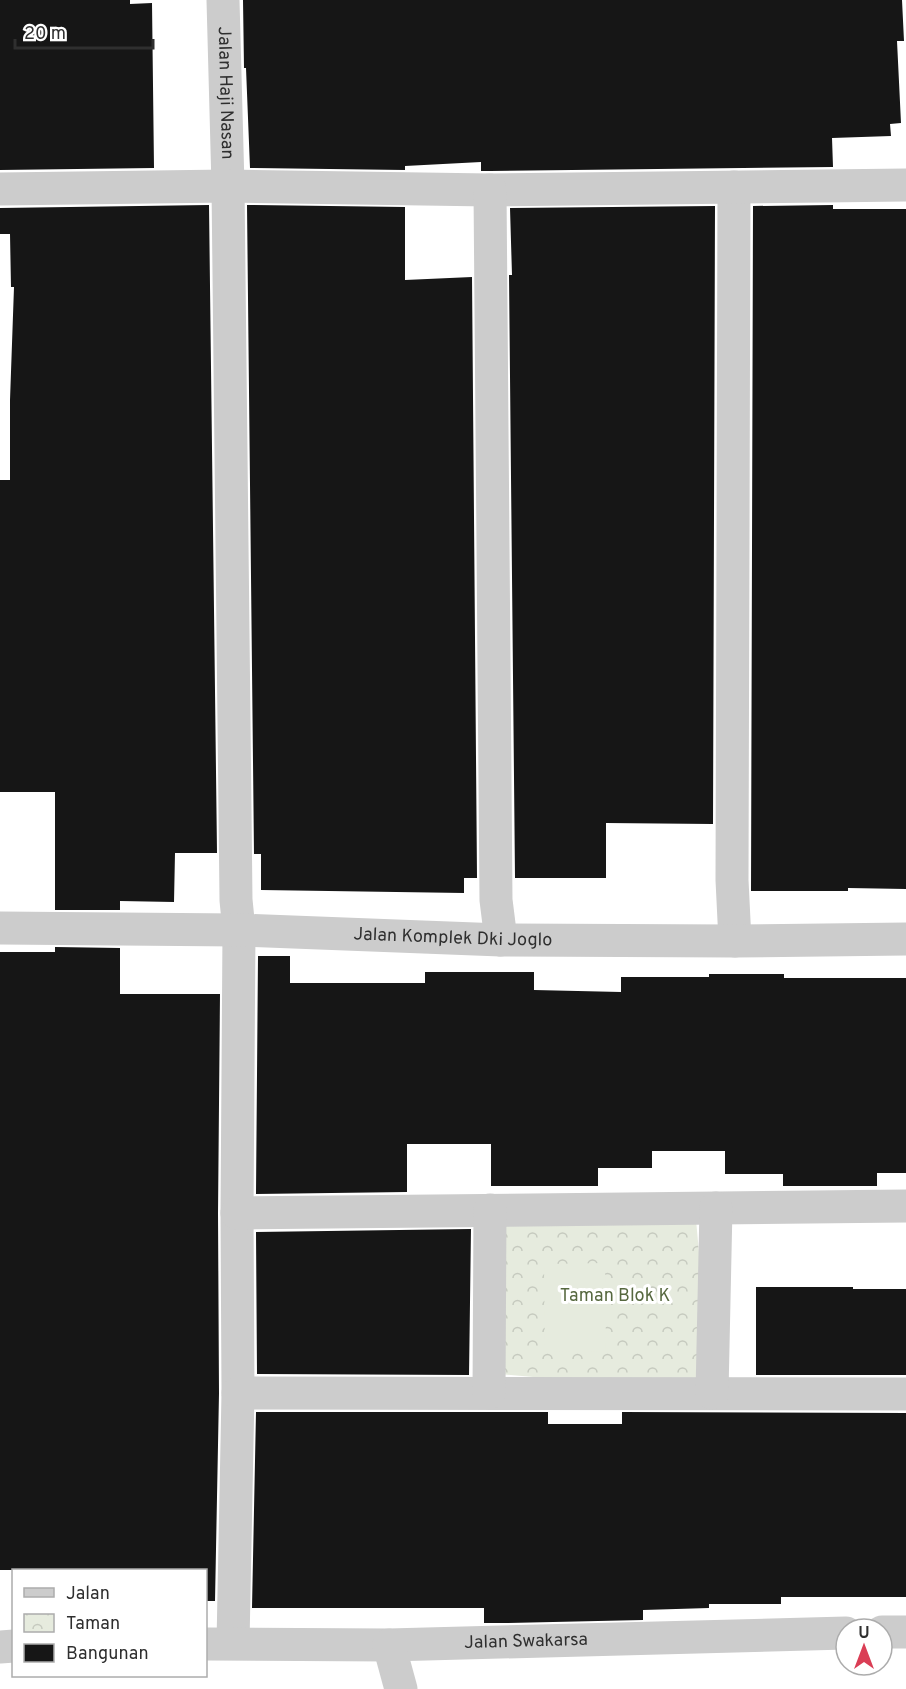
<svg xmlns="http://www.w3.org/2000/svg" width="906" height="1689" viewBox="0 0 906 1689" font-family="Overpass,sans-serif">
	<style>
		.park { fill: url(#park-crowns) }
		.garden { fill: #e6ebde }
		.building { fill: #161616 }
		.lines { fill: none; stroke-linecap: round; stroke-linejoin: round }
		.minor { stroke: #ccc; stroke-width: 33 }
		.tertiary { stroke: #ccc; stroke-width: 33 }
		.labels { text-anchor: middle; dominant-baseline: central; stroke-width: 6; stroke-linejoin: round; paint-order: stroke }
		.street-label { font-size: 18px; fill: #2f2f2f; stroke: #fff }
		.park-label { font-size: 18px; fill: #56683f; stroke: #fff }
	</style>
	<defs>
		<pattern id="park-crowns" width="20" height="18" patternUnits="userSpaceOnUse" patternTransform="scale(1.5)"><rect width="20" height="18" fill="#e6ebde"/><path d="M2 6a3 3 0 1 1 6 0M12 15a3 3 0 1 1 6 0" fill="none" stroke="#c6cabf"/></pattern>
	</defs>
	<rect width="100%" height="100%" fill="#fff"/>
	<path class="park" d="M695 1209 712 1393 489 1373 490 1210Z"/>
	<path class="garden" d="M605 1263 606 1351 545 1352 544 1264Z"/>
	<path class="building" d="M0 0H130V4L152 3 154 168 0 170Z
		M243 0H902L904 41H897L901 123 890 124 891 136 832 138 833 167 490 171H481V162L405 166V170L250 168 246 68H244Z
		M209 205 217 853H175L174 902 120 901V910H55V792H0V480H10V400L14 287H11L10 234H0V208Z
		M247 205 405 207V280L472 277 477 878H464V893L261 890V854H254Z
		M833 205V209H906V889L848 888V891H751L753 206Z
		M715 206 713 824 606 823V878H515L509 275H512L510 208Z
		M55 947 120 948V994H220L218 1213 219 1393 215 1601H206V1570H0V952H55Z
		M258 956H290V983H425V972H534V990L621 992V977H709V974H784V978H906V1173H877V1186H783V1174H725V1151H652V1168H598V1186H491V1144H407V1192L256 1194Z
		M471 1229 469 1375 257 1374 256 1232Z
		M756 1287H853V1289H906V1375H756Z
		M256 1412H548V1424H622V1412L906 1413V1597H781V1604H709V1608L643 1610V1620L508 1623H484V1608H252Z"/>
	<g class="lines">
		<g class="minor">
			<path id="s1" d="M223 0 228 186 236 900 239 930 237 1213 238 1393 233 1643"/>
			<path d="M734 187 732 880 735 941"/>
			<path d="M0 189 228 186 490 190 906 185"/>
			<path d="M490 190 496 900 501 940"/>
			<path d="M237 1213 906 1206"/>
			<path d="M238 1393 906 1394"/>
			<path d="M489 1393 490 1210"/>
			<path d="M712 1393 716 1208"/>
			<path d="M882 1632H906"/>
			<path id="s2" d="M206 1644 389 1645 846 1633"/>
			<path d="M389 1645 401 1689"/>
			<path d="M0 1647 14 1646"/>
		</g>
		<path class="tertiary" id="s3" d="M0 928 239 930 501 940 735 941 906 939"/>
	</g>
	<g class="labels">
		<g class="street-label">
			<text stroke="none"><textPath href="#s1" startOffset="93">Jalan Haji Nasan</textPath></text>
			<text stroke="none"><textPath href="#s3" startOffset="453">Jalan Komplek Dki Joglo</textPath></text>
			<text stroke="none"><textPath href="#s2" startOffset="320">Jalan Swakarsa</textPath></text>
		</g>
		<g class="park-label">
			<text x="615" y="1296">Taman Blok K</text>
		</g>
	</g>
	<rect x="12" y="1569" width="195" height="108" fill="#ffffff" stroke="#acacac" stroke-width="1.5"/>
	<rect x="24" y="1588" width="30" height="9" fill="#cccccc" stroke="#acacac" stroke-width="1.5"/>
	<text x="66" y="1599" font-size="18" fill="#2f2f2f">Jalan</text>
	<rect x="24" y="1614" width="30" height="18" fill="url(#park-crowns)" stroke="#acacac" stroke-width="1.5"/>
	<text x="66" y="1629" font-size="18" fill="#2f2f2f">Taman</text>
	<rect x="24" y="1644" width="30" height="18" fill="#161616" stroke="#acacac" stroke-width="1.5"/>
	<text x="66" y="1659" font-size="18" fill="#2f2f2f">Bangunan</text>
	<g transform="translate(864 1647)"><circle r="28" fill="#ffffff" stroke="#acacac" stroke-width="1.5"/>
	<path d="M0-4.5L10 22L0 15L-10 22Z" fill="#da3e55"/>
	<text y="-9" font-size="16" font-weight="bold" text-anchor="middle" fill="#2f2f2f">U</text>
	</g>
	<path d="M15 39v9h138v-9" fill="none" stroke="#2f2f2f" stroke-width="3"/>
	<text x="24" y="39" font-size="18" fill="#2f2f2f" stroke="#ffffff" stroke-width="4.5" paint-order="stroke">20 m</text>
</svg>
